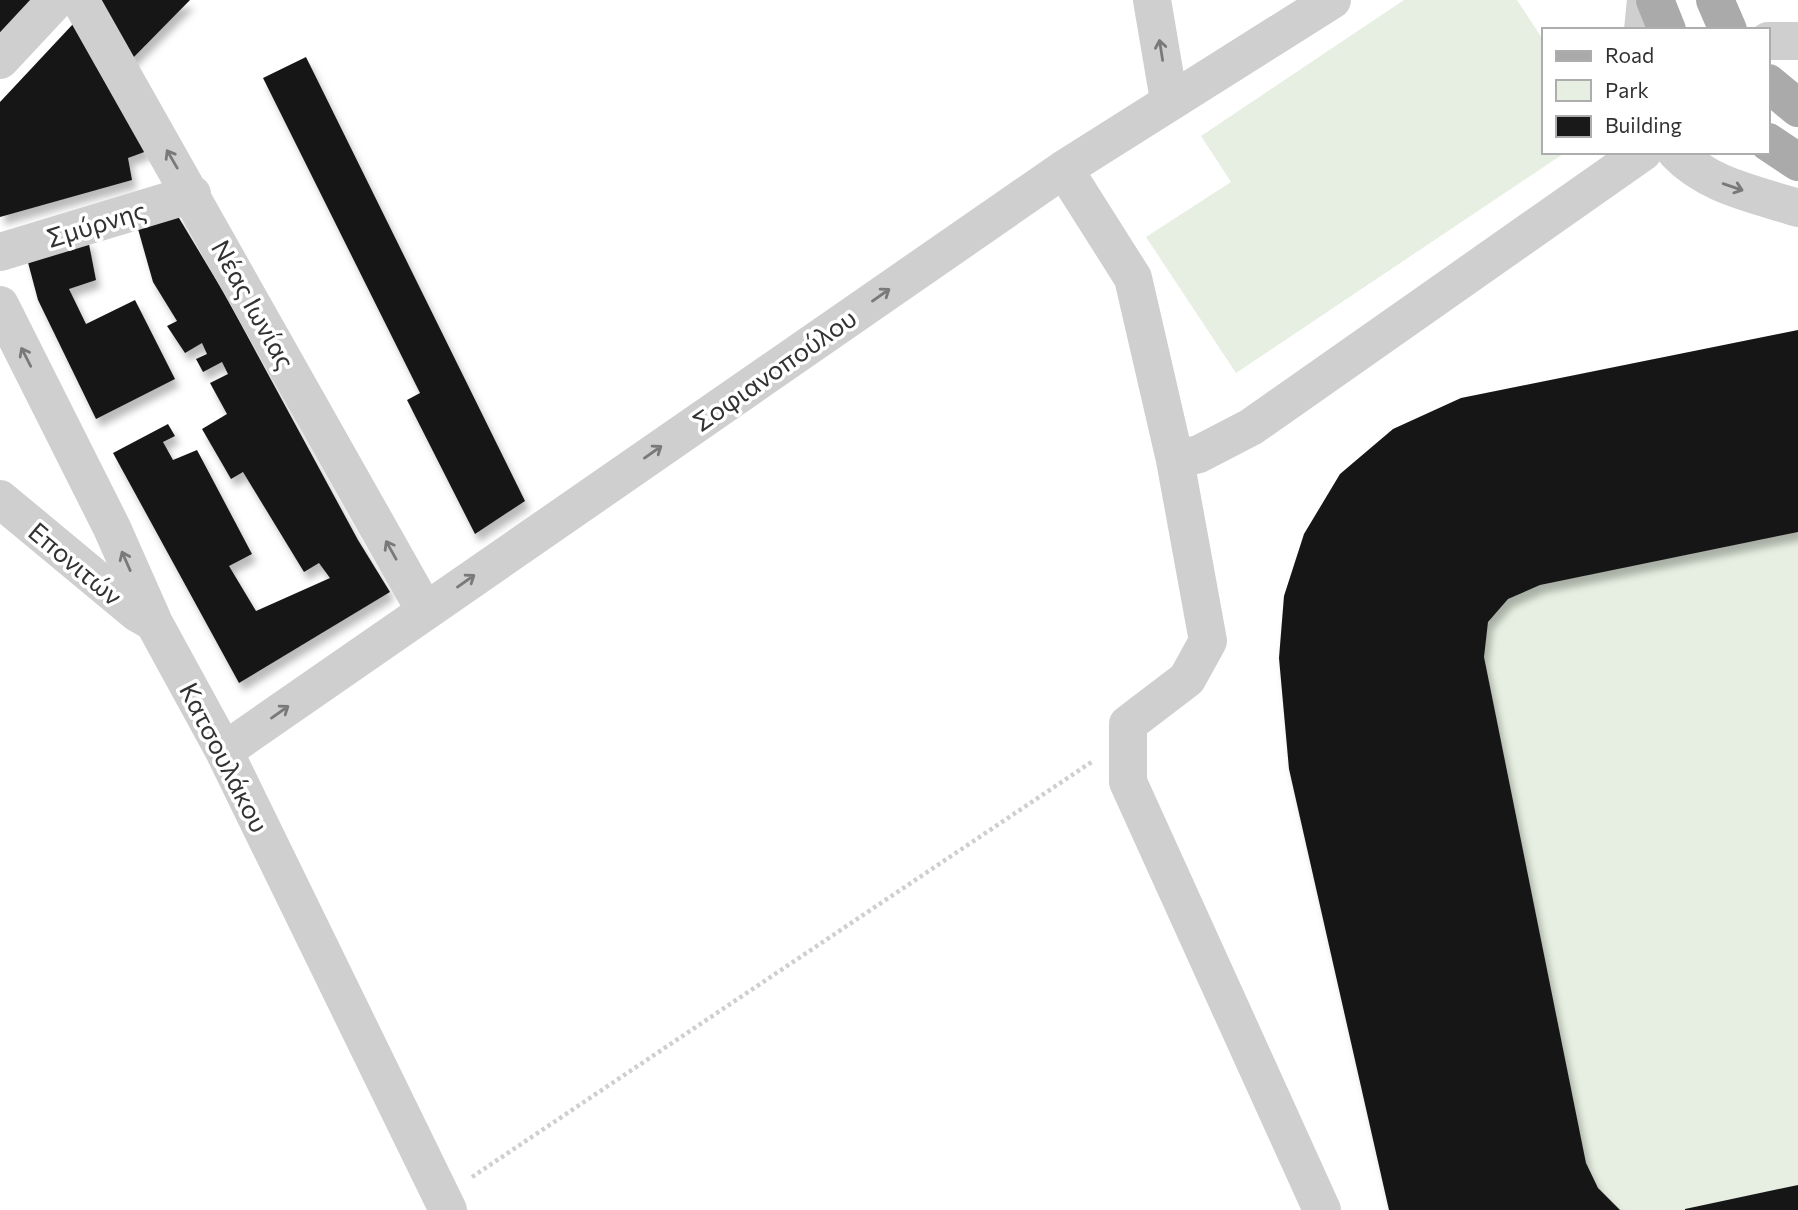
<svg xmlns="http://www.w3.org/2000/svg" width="1798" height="1210" viewBox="0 0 1798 1210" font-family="Commissioner,sans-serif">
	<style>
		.green { fill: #e6efe1 }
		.building { fill: #191919; filter: url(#shadow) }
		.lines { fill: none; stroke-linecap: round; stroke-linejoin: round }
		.path { stroke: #cfcfcf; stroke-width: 4.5; stroke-dasharray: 3.5 3.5; stroke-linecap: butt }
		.minor { stroke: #cfcfcf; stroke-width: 38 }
		.major { stroke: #aaa; stroke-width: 38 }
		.oneway { stroke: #797979 }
		.labels { text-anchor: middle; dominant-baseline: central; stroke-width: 7; stroke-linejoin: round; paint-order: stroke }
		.street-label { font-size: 26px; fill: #323232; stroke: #fff }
	</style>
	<defs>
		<filter id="shadow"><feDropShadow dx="4.5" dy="8" stdDeviation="3.5" flood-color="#0004"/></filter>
	</defs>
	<rect width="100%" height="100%" fill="#fff"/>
	<path class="green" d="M1404 0H1517L1544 41V152H1566L1236 373 1146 237 1231 182 1201 136Z
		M1798 330V1210H1389L1289 769 1279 658 1284 596 1304 534 1340 474 1393 429 1461 398Z"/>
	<path class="building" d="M0 0H34L0 46Z
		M94 0H190L129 62Z
		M73 24 147 151 128 158 132 180 0 217V102Z
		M306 57 525 501 475 534 407 400 420 393 263 78Z
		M176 213 224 293 358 540 390 592 239 683 113 453 168 424 175 436 163 442 173 460 197 450 252 554 229 566 256 611 330 578 319 563 304 572 243 472 231 479 202 429 227 414 210 383 228 374 222 362 203 372 196 359 207 354 202 343 185 353 167 326 177 321 153 282 138 229Z
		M88 239 96 280 69 289 86 324 135 300 175 379 96 419 38 300 26 255Z
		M1798 330V532L1540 585 1508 599 1488 622 1484 657 1586 1163 1598 1188 1620 1210H1389L1289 769 1279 658 1284 596 1304 534 1340 474 1393 429 1461 398Z
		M1798 1185V1210H1685V1209Z"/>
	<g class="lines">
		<path class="path" d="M472 1177 1093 761"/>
		<path class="minor" d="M80 0 424 609
			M1152 0 1169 100
			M1643 30 1646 0
			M1768 41H1798
			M0 60 56 0
			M1676 152C1708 186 1755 194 1798 208
			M1064 169 1133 278 1175 460 1208 641 1187 679 1128 724V782L1322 1210
			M0 252 192 194
			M0 305 112 528 154 623 224 751 448 1210
			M1175 460 1199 454 1251 427 1643 152
			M0 499 136 612 153 622
			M224 751 1064 169 1332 0"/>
		<path class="major" d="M1655 0 1667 30
			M1715 0 1728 30
			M1768 83 1798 108
			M1768 142 1798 162"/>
	</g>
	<defs><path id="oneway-shaft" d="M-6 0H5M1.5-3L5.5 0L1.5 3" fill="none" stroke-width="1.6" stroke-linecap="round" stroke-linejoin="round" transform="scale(1.75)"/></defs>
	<g class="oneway">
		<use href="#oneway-shaft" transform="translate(1161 50) rotate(-99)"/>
		<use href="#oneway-shaft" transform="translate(172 159) rotate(-120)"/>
		<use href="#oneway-shaft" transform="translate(1733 187) rotate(19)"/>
		<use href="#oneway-shaft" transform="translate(881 295) rotate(-35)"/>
		<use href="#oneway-shaft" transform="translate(26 357) rotate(-117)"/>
		<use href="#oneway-shaft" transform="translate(653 452) rotate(-35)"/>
		<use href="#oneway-shaft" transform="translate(391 550) rotate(-119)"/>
		<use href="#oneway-shaft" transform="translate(126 561) rotate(-114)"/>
		<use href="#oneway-shaft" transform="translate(466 581) rotate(-35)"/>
		<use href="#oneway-shaft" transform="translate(280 712) rotate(-35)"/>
	</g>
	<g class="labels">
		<g class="street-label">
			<text transform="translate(96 223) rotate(-17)">Σμύρνης</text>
			<text transform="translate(254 304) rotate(61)">Νέας Ιωνίας</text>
			<text transform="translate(774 369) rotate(-35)">Σοφιανοπούλου</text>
			<text transform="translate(76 563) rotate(40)">Επονιτών</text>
			<text transform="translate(225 757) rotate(63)">Κατσουλάκου</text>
		</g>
	</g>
	<rect x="1542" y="28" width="228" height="126" fill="#ffffff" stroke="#adadad" stroke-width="2"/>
	<rect x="1556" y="51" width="35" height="10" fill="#aaaaaa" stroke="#adadad" stroke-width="2"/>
	<text x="1605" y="63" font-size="21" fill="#323232">Road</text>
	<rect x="1556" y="80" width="35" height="21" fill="#e6efe1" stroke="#adadad" stroke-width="2"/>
	<text x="1605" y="98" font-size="21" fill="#323232">Park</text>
	<rect x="1556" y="116" width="35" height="21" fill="#191919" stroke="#adadad" stroke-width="2"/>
	<text x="1605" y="133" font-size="21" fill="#323232">Building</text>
</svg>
